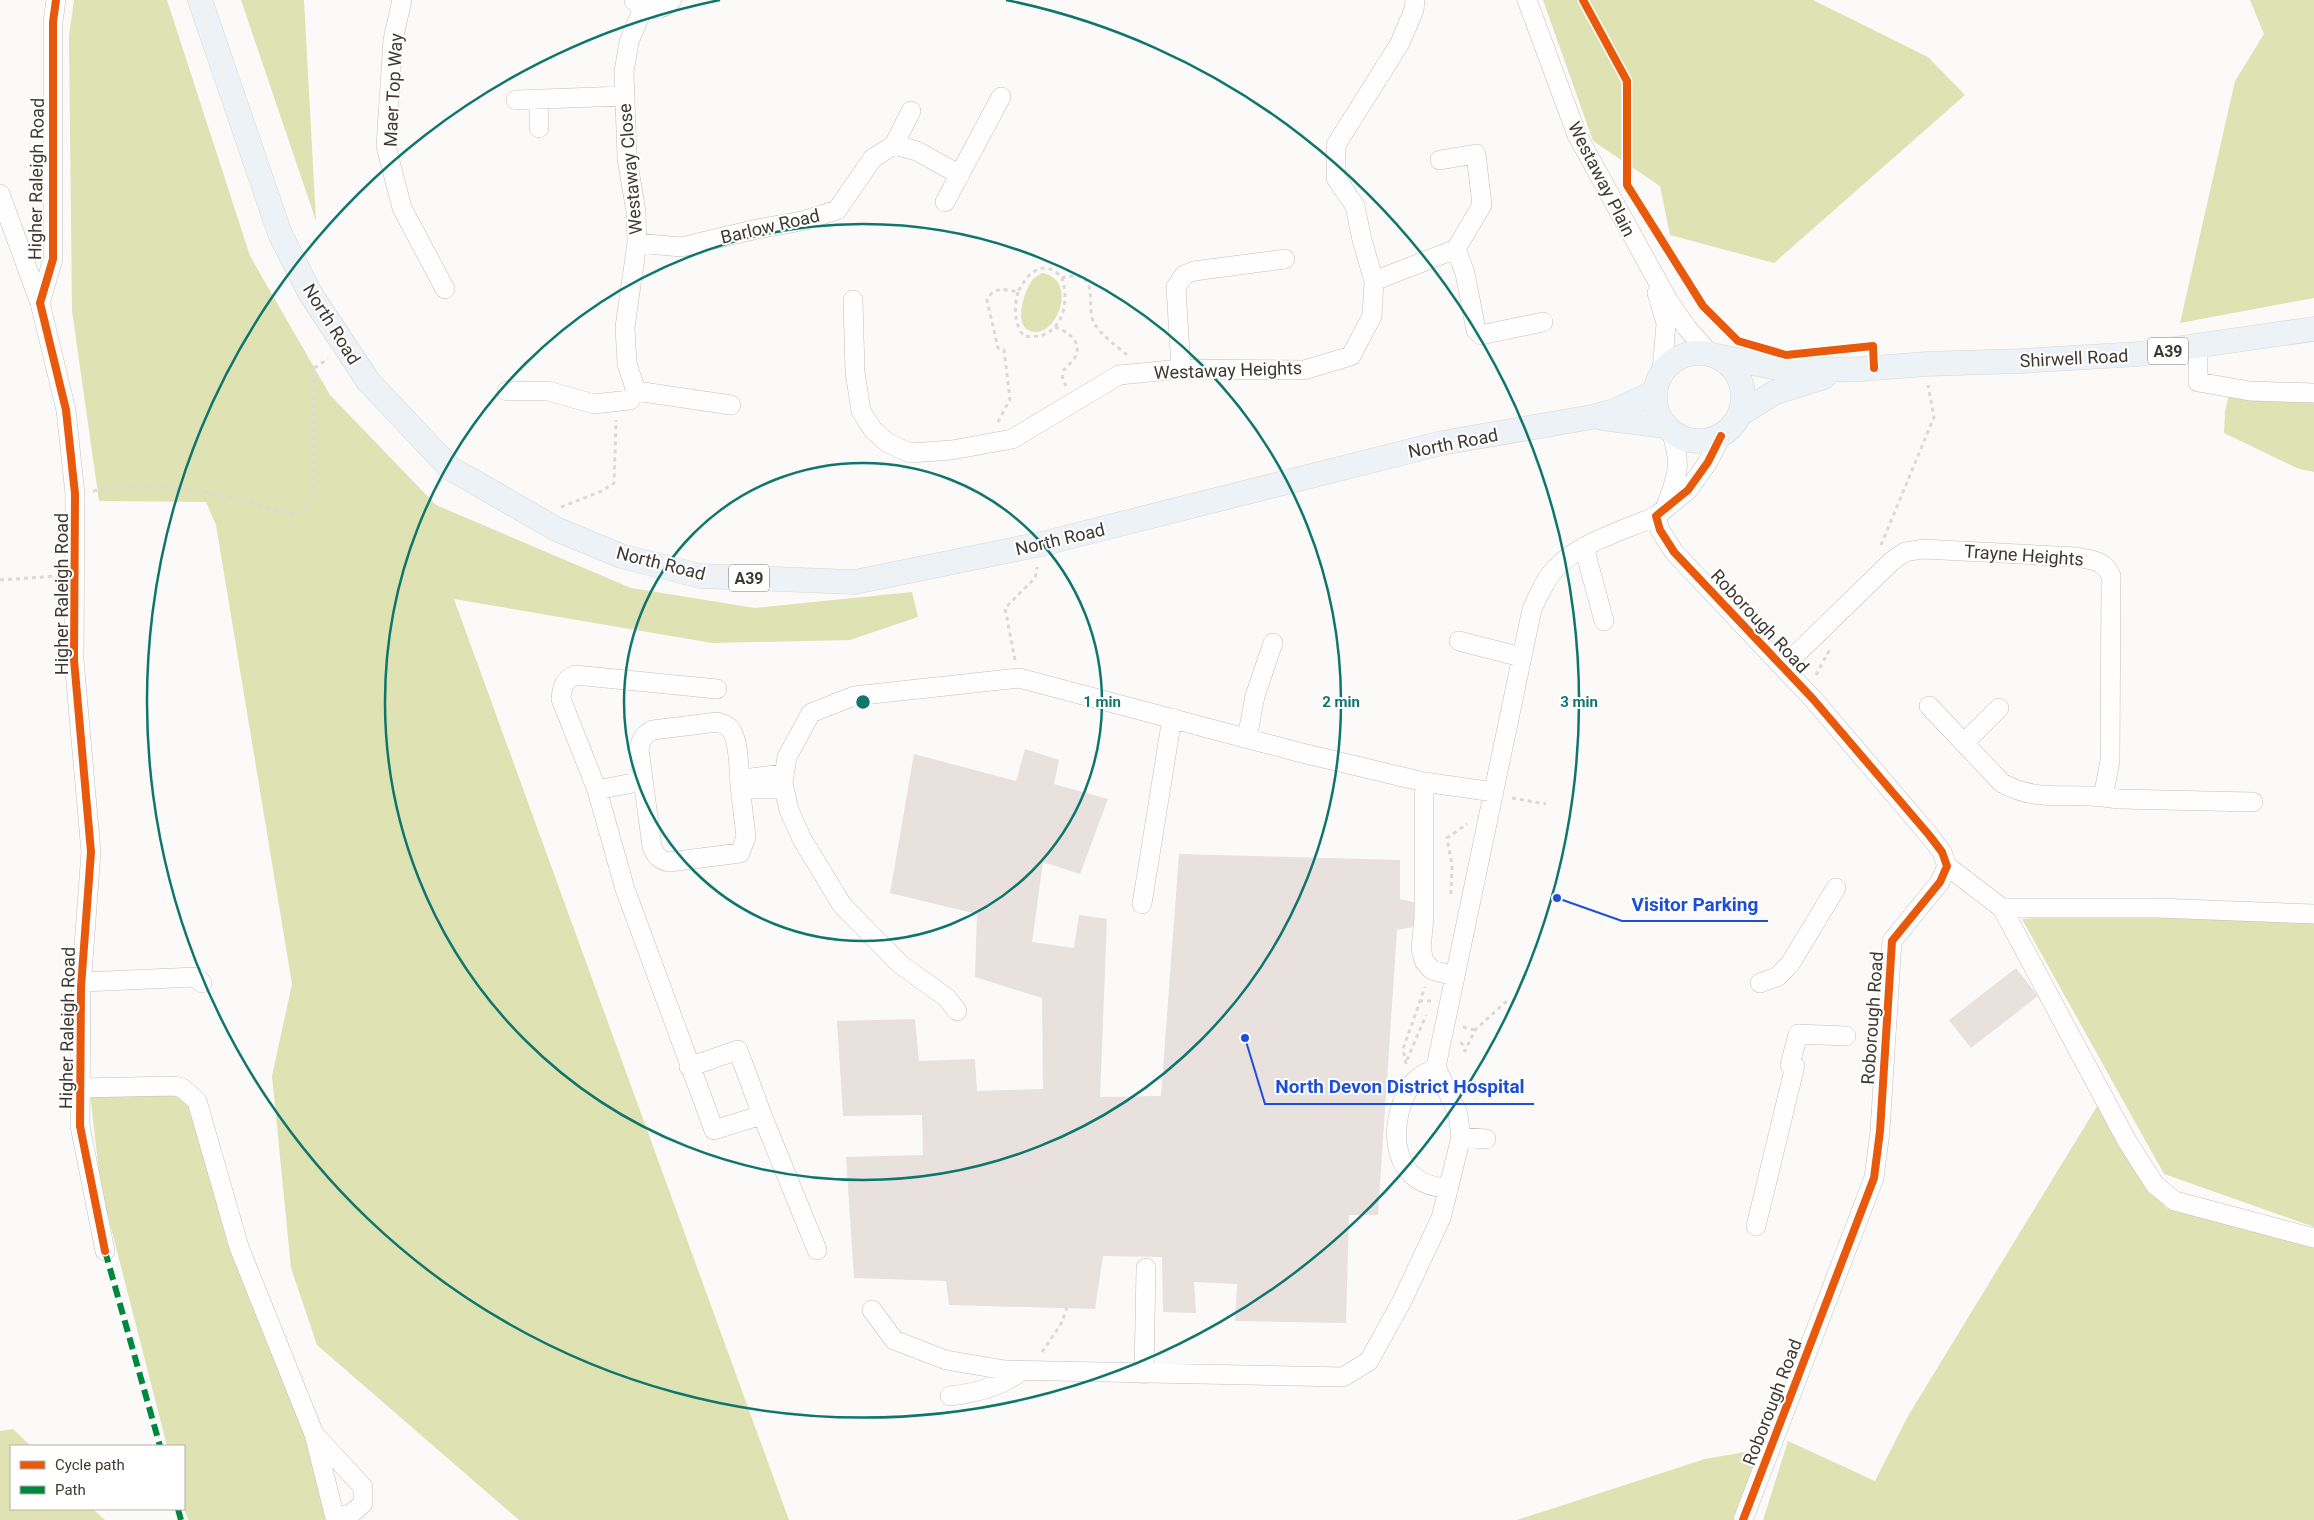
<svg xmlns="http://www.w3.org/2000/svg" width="2314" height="1520" viewBox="0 0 2314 1520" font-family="Roboto,sans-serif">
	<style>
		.green { fill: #dfe2b3 }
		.building { fill: #e8e1de }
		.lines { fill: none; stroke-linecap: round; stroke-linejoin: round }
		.minor-casing { stroke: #c3bfba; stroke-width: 20 }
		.major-casing { stroke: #d8d6d3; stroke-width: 25 }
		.path { stroke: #dbdad7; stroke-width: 3; stroke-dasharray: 4 4; stroke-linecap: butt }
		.minor { stroke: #fffefe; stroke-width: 19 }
		.major { stroke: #ecf2f5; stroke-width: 24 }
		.quiet { stroke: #00873e; stroke-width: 6; stroke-dasharray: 12 6; stroke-linecap: butt }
		.cycleway-casing { stroke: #fff; stroke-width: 11 }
		.cycleway { stroke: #e8590c; stroke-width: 8 }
		.ring { fill: none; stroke: #0f766e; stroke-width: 2.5 }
		.labels { text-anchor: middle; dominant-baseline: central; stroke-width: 4; stroke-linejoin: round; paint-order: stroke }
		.shield { fill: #fff; stroke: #79746e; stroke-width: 1 }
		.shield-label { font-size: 16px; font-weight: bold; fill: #403930 }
		.street-label { font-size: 18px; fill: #403930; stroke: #fff }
		.centre { fill: #0f766e; stroke: #fff; stroke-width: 2.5 }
		.ring-label { font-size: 15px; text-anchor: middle; font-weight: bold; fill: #0f766e; stroke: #fff; stroke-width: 4; stroke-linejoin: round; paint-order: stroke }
		.leader { fill: none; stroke: #1d4ed8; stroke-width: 2 }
		.callout-dot { fill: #1d4ed8; stroke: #fff; stroke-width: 2 }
		.callout-label { font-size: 19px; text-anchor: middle; font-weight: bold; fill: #1d4ed8; stroke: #fff; stroke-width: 4; stroke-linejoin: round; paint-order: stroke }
	</style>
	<rect width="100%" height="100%" fill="#fcfaf8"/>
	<path class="green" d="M74 0H167L250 256 330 395 436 505 631 588 755 608 912 592 918 617 850 640 712 643 454 599 789 1520H519L317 1345 291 1268 272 1076 292 984 216 525 206 502 99 501 72 311 69 36Z
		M241 0H304L316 221Z
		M1543 0H1813L1928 57 1965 95 1774 263 1670 235 1660 186 1593 141Z
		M2250 0H2314V298L2180 323 2235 81 2264 34Z
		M1042 273C1080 279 1056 341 1030 331 1013 325 1024 293 1031 282 1033 278 1038 276 1042 273Z
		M2229 394 2314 402V472L2299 469 2224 433 2225 412Z
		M2085 914 2314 920V1227L2164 1174 2022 919Z
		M175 1092 193 1106 303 1421 331 1520H188L184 1508V1446H167L101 1189 90 1094Z
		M2099 1103 2166 1208 2314 1248V1520H1763L1788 1441 1875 1481 1908 1416Z
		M13 1429 31 1446H11V1509H93L105 1520H0V1431Z
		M1762 1449 1735 1520H1517L1705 1459Z"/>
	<path class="building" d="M1025 749 1059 760 1054 784 1108 799 1080 874 1043 862 1032 942 1074 948 1079 915 1107 919 1100 1097 1161 1096 1179 854 1400 860V899L1421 904 1418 926 1397 930 1378 1215H1349L1346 1323 1235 1321 1237 1284 1194 1282 1196 1313 1163 1312 1162 1257 1103 1256 1095 1309 949 1305 946 1281 854 1278 846 1157 923 1155 922 1115 843 1116 837 1021 915 1019 919 1061 975 1059 977 1091 1043 1089 1042 998 975 977 977 914 890 893 914 754 1016 781Z
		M2016 968 2038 996 1971 1048 1949 1020Z"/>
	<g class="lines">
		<defs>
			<path id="minor" d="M56 0 53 22V259L40 303 66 410 75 494 74 660 91 852 81 987 80 1126 105 1251
				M402 0 393 40 386 146 402 208 445 289
				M1527 0 1577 135 1669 302 1687 328 1711 355
				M634 1C645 12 662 12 672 0
				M516 100 623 96
				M539 128V99
				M894 145 917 151 960 175
				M0 194 40 303
				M945 202 1001 97
				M637 243 681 247 757 229 802 221 837 210 873 158 894 145 911 111
				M1456 249 1465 273 1476 330 1481 335 1543 322
				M1374 281 1456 249 1482 205 1476 154 1440 160
				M1657 293 1666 323 1662 373
				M853 300 855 372 861 411 873 430 888 443 910 453 952 450 1012 439 1119 375 1181 369 1304 370 1351 356 1372 316 1374 281 1362 240 1355 206 1336 178V145L1400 43 1414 10 1415 0
				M2198 347V382L2250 391 2314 393
				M1181 369 1176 287 1184 275 1194 271 1285 259
				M507 391H548L594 404 630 400 636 391 731 405
				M636 391 627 364 625 327 637 243 636 212 627 158 624 72 629 42 643 8
				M1721 436 1708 462 1688 490 1656 516 1660 530 1674 552 1813 699 1929 835 1942 852 1947 866 1940 882 1892 941 1880 1131 1874 1178 1743 1520
				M1666 506C1678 474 1682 465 1671 431
				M1584 547 1604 621
				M1459 641 1521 657
				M1783 667 1892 561 1905 552 1923 549 2076 557C2091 560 2105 560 2111 576L2110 761 2103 797C2066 793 2036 802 2002 783L1929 706
				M1247 738 1255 696 1273 643
				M1964 743 1999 708
				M1424 782V917L1421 949 1424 961 1432 970 1454 976
				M740 786C739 772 739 740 731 730 728 725 723 724 717 722L653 730C644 734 641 739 639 749L652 847C656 856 659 860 669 862L740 853 746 837 740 786 747 785
				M784 789H752L747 785 751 778 784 774
				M597 790 643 781
				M2103 797 2119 799 2253 802
				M1947 866 2002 908 2127 1141 2155 1185 2175 1201 2314 1238
				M1142 904 1172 718
				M2002 908H2157L2314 914
				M82 982 196 977 202 983
				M1760 983 1777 977 1790 964 1836 888
				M957 1011 947 998 900 964 842 905 802 839 789 810 783 783 787 757 811 713 854 696 1019 678 1302 753 1424 782 1494 792
				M1790 1065 1798 1034 1846 1036
				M689 1067 738 1050 762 1115 714 1130 625 889 597 790 561 699C562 687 564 680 575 675L717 689
				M1436 1067C1428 1072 1414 1079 1409 1088 1386 1129 1392 1187 1449 1188
				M80 1088 175 1086 182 1088 197 1101 239 1247 314 1434 363 1487V1503C354 1513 347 1518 334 1514L336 1520
				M762 1115 817 1250
				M1461 1137 1486 1139
				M1756 1226 1795 1066
				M872 1310 894 1340 946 1360 1005 1370 1343 1377 1369 1361 1402 1301 1441 1218 1461 1137 1458 1114 1436 1067 1532 609C1539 595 1545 579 1556 568 1579 543 1625 530 1656 516
				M1144 1374 1146 1268
				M950 1396C976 1393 1001 1387 1021 1371
				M315 1438 334 1514"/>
			<path id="major" d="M200 0 280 234 310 293 368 381 450 468 556 529 621 556 700 576 855 582 1041 544 1442 443 1592 417 1614 411 1655 392
				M1655 397a44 44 0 1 1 88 0a44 44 0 1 1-88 0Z
				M1717 356 1787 370 1862 369 1926 364 2021 361 2139 354 2314 329
				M1740 414 1774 393 1824 377
				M1602 418 1665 426"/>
		</defs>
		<use href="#minor" class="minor-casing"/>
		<use href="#major" class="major-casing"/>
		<path class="path" d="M1018 292C1014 307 1014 324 1024 336 1060 342 1071 306 1062 278
			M1055 327C1069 332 1084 343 1074 359 1071 363 1066 367 1063 371 1061 377 1064 382 1066 386
			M998 422 1010 399 1004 350 998 348 987 300C994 286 1004 289 1018 292 1027 273 1044 257 1062 278 1101 266 1086 304 1093 321 1099 334 1117 346 1127 355
			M93 491C163 476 224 495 291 514 305 512 308 507 313 495L314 368 328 359
			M561 507 602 491 614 483 616 420
			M1881 545 1934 417 1928 385
			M0 580 57 576
			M1015 660 1005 608 1035 578 1037 567
			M1816 675 1830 649
			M1512 798 1546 804
			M1451 894 1452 865 1447 838 1467 824
			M1419 1001H1431
			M1463 1027 1475 1030
			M1461 1042 1465 1051 1475 1030 1509 999
			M1407 1060 1426 1015
			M1406 1064 1403 1049 1425 987
			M1042 1352 1061 1324 1067 1308"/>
		<use href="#minor" class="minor"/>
		<use href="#major" class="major"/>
		<path class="quiet" d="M105 1251 160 1446
			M178 1509 181 1520"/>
		<defs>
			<path id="cycleway" d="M56 0 53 22V259L40 303 66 410 75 494 74 660 91 852 81 987 80 1126 105 1251
				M1583 0 1627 81V185L1703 306 1738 341 1786 355 1873 346 1874 368
				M1721 436 1708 462 1688 490 1656 516 1660 530 1674 552 1813 699 1929 835 1942 852 1947 866 1940 882 1892 941 1880 1131 1874 1178 1743 1520"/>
		</defs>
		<use href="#cycleway" class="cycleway-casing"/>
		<use href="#cycleway" class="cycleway"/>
	</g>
	<g class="ring">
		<circle cx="863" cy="702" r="239"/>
		<circle cx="863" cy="702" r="478"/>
		<path d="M1006 0A716 716 0 1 1 720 0"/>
	</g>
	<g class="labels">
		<g class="shield">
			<rect x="2148" y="337.5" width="40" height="27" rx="4"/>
			<rect x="729" y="564.5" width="40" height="27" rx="4"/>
		</g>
		<g class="shield-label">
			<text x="2168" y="351">A39</text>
			<text x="749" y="578">A39</text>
		</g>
		<g class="street-label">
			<text transform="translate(393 90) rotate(-87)">Maer Top Way</text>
			<text transform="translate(630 169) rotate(-95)">Westaway Close</text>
			<text transform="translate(36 179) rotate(-89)">Higher Raleigh Road</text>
			<text transform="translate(1602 179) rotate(63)">Westaway Plain</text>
			<text transform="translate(770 226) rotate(-13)">Barlow Road</text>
			<text transform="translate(332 324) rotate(58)">North Road</text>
			<text transform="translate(2074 358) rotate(-3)">Shirwell Road</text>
			<text transform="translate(1228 370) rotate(-2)">Westaway Heights</text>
			<text transform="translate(1453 443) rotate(-11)">North Road</text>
			<text transform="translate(1060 539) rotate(-13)">North Road</text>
			<text transform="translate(2024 555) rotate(4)">Trayne Heights</text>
			<text transform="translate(661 563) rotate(14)">North Road</text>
			<text transform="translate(61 594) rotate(-90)">Higher Raleigh Road</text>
			<text transform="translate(1760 621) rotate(47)">Roborough Road</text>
			<text transform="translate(1872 1018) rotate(-86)">Roborough Road</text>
			<text transform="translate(67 1028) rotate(-89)">Higher Raleigh Road</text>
			<text transform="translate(1772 1402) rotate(-69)">Roborough Road</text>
		</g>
	</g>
	<circle cx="863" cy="702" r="8" class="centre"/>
	<g class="ring-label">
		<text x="1102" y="707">1 min</text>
		<text x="1341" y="707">2 min</text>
		<text x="1579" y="707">3 min</text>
	</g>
	<path class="leader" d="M1557 898L1622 921H1768M1245 1038L1265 1104H1534"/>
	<g class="callout-dot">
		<circle cx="1557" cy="898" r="5"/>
		<circle cx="1245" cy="1038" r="5"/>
	</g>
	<g class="callout-label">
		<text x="1695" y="911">Visitor Parking</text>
		<text x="1400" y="1093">North Devon District Hospital</text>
	</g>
	<rect x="10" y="1445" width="175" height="65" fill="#ffffff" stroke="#b3b0ac"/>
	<rect x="20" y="1461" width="25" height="8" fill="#e8590c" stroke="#b3b0ac"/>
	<text x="55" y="1470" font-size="15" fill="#403930">Cycle path</text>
	<rect x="20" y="1486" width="25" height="8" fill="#00873e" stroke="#b3b0ac"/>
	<text x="55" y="1495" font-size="15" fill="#403930">Path</text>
</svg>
